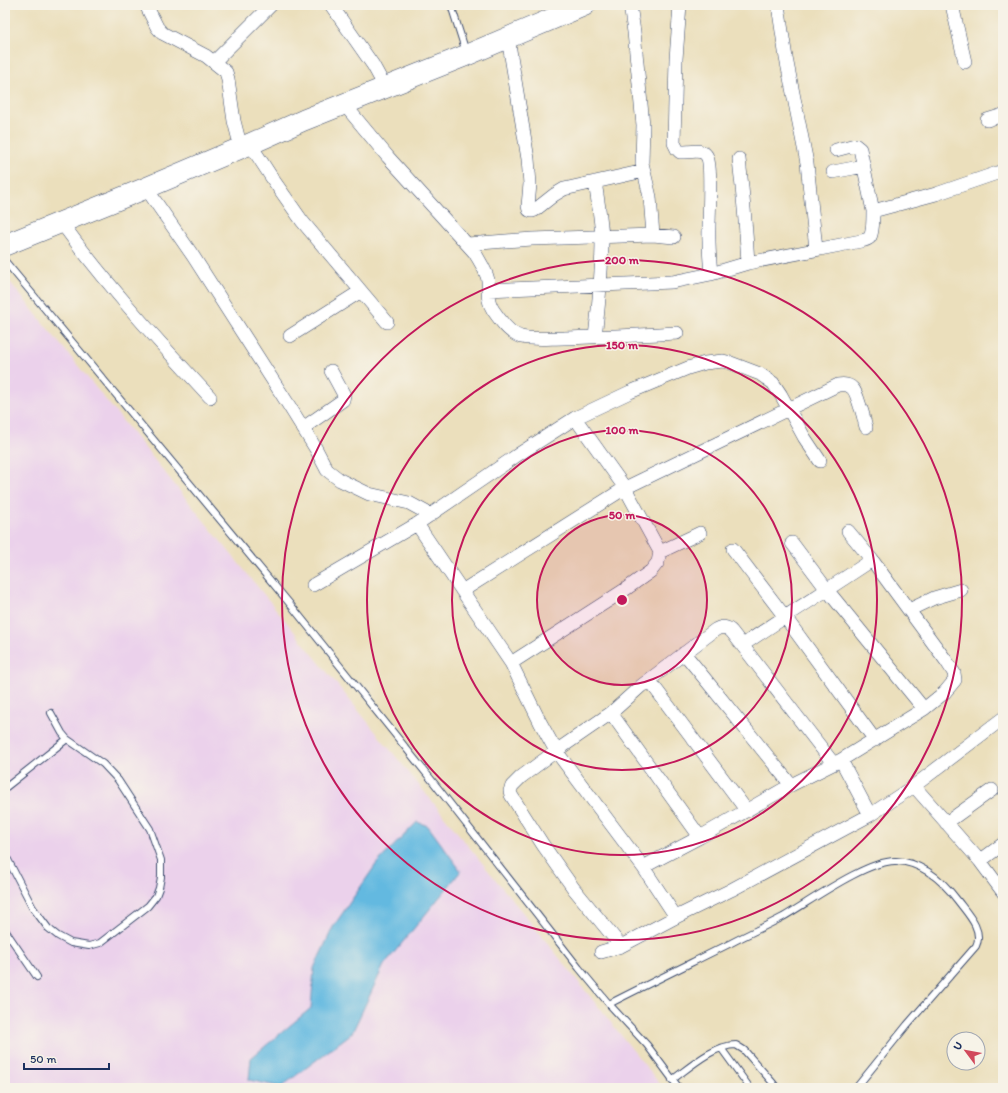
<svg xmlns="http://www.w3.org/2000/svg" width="1008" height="1093" viewBox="0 0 1008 1093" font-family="Itim,sans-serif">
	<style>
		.built { fill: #ebd1eb }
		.water { fill: #63b9e0; stroke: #3f749f }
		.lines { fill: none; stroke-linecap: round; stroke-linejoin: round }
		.service-casing { stroke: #3a496c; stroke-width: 8 }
		.minor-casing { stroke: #3a496c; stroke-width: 14 }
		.trunk-casing { stroke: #3a496c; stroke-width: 22 }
		.service { stroke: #fff; stroke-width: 6 }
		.minor { stroke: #fff; stroke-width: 13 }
		.trunk { stroke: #fff; stroke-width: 21 }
		.ring { fill: none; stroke: #c2185b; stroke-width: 2 }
		.centre { fill: #c2185b; stroke: #f7f3e8; stroke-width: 2 }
		.ring-label { font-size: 12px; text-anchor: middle; font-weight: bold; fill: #c2185b; stroke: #f7f3e8; stroke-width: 3; stroke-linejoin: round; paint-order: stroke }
	</style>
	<rect width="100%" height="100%" fill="#f7f3e8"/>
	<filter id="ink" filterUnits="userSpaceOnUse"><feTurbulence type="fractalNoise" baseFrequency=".025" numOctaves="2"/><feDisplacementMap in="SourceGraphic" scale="8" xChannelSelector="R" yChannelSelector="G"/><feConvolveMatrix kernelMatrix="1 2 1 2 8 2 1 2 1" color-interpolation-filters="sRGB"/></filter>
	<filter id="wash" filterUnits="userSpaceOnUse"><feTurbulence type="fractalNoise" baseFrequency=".012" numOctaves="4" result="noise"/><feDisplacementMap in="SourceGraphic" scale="16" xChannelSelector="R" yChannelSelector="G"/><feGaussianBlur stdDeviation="0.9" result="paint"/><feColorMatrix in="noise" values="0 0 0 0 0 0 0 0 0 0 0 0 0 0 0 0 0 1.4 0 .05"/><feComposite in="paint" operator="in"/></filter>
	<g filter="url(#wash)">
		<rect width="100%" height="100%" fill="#ebdfbc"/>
		<path class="built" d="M5 276 553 950 663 1088H5Z"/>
		<path class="water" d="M417 822 428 826 461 871 384 965 352 1033 281 1087 249 1080 251 1058 311 1008 314 968 333 927 377 863Z"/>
	</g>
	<g filter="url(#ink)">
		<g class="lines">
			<defs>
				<path id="service" d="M451 5 466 52
					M5 261 290 604 434 783 579 968 609 1004 647 1045 679 1088
					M5 788 67 739
					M5 854 33 908 48 928 58 936 71 943 89 946 100 943 148 906 156 896 159 888 161 877V860L150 829 118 780 103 764 67 739 62 733 51 713
					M5 930 37 977
					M609 1004C650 983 691 963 731 943 748 934 766 926 783 917 809 902 867 860 896 861 922 862 943 881 958 901 967 913 984 930 976 946L907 1025 856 1088
					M721 1048 750 1088
					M672 1080C690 1067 714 1045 736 1045L744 1050 773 1083 777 1088"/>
				<path id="minor" d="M146 5 157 27 162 33 206 56 226 72 228 79 234 121 241 148
					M331 5 373 65 385 87
					M630 5 634 32 643 125 642 163 650 197 653 235
					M680 5 676 59 674 143 677 149 680 152C687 153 701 148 706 155 713 162 708 226 709 240 709 251 710 263 711 274
					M778 5 786 58 807 163 816 249
					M952 5 965 62
					M508 38 528 159 530 184 528 206 529 210 532 211 535 210 554 195 564 189 644 171
					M214 62 271 5
					M344 104 388 157 475 253C480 262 486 270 488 280 489 292 486 299 493 310 500 320 509 333 521 337 535 340 550 338 564 338 602 337 639 335 677 333
					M987 120 1003 115
					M250 144 274 181 302 221 387 322
					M836 150 855 145 860 149 873 211
					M739 159C743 194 746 228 748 263
					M833 172 864 166
					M595 182C598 201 601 219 602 238 602 271 599 304 595 337
					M146 188 193 256 288 404 316 449 327 470 340 480 369 494 409 503 431 515
					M61 222C106 284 158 341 210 397
					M468 244 532 239 653 235 674 237
					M488 290 672 282 711 274 748 263 861 241C864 240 868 240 870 237 873 232 873 217 873 211L936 194 1003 171
					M290 336 361 291
					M303 428 343 400 344 395 331 371
					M417 524 511 663 540 722 556 751 643 867 676 917
					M792 543 828 591 924 709
					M733 549 785 617 875 740
					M660 552 700 533
					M313 585 417 524 519 454 575 418 630 392 688 368 705 363 723 361 731 363 760 374 773 383 781 395 804 437 820 461
					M462 591 625 488 575 418
					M909 610 934 598 961 590
					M743 645C785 616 829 589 872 560
					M684 653 791 785
					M511 663 623 591 651 571 658 562 660 552 625 488 838 385C854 382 856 393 860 406 863 413 864 420 866 427
					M649 680 747 811
					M611 713 700 837
					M841 760 870 815
					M914 786 980 861 1003 892
					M946 823 992 790
					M980 861 1003 844
					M643 867 700 837 791 785 841 760 924 709 945 692 955 680 954 673 947 662 872 560 848 531
					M621 946 574 889 543 845 511 795 510 791 512 786 521 777 556 751 611 713 641 686 715 630C721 626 727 626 732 632L833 763
					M601 952 621 946 676 917 731 890 870 815 914 786 1002 719"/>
				<path id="trunk" d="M5 245 146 188 250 144 304 120 467 55 585 5"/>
			</defs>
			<use href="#service" class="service-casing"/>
			<use href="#minor" class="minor-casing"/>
			<use href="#trunk" class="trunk-casing"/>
			<use href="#service" class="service"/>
			<use href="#minor" class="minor"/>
			<use href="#trunk" class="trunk"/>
		</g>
	</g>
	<circle cx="622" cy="600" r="85" fill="#c2185b" fill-opacity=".12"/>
	<g class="ring">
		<circle cx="622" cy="600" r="85"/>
		<circle cx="622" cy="600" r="170"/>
		<circle cx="622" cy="600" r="255"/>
		<circle cx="622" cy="600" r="340"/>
	</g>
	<circle cx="622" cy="600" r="6" class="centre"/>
	<g class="ring-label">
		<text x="622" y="264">200 m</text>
		<text x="622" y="349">150 m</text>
		<text x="622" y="434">100 m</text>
		<text x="622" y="519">50 m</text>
	</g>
	<rect width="1008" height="1093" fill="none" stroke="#f7f3e8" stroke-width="20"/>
	<g transform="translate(966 1051) rotate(302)"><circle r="19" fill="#f7f3e8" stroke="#9fa5b1"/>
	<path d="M0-3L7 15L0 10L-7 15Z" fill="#d1495b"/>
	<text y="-6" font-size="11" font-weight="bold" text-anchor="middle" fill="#1b2f5e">U</text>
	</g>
	<path d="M24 1063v6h85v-6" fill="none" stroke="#1b2f5e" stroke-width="2"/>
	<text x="30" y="1063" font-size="12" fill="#1b2f5e" stroke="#f7f3e8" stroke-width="3" paint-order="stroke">50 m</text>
</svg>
